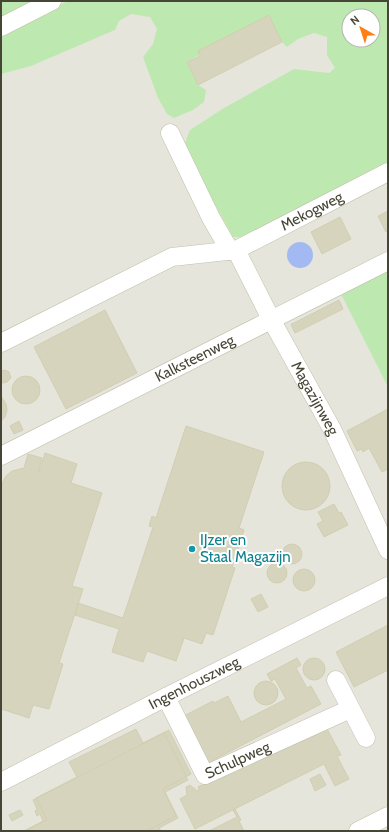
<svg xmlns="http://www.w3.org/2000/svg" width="389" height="832" viewBox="0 0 389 832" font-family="Cabin,sans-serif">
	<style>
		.industrial { fill: #e6e5dc; fill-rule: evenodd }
		.green { fill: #bde9b0; fill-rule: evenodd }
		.water { fill: #a3b9f2 }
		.building { fill: #d6d4bd; stroke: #d1ceb0 }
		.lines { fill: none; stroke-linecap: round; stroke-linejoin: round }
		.minor-casing { stroke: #c0bfaa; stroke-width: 19 }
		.minor { stroke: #fff; stroke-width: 18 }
		.culture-dot { fill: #0f9aa8; stroke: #fff; stroke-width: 1.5 }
		.labels { text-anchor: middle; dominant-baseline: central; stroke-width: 4; stroke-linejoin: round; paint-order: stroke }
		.street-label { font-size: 15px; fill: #474636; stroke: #fff }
		.culture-label { font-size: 15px; fill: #0d838f; stroke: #fff; text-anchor: start }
	</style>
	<rect width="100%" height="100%" fill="#f4f4e8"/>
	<path class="industrial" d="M1 1H388V831H1ZM349 16H373V40H349Z"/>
	<path class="green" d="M1 1H38L1 20Z
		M68 1H388V163L242 237H233L208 192 185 143 190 130 224 108 294 69 329 73 335 68 327 55V37L314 33 298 39 287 47 282 42 269 15 187 62 198 85 206 90 204 102 193 110 174 118 167 114 158 98 143 57 153 44 157 29 150 17 131 14 119 21 115 30 31 66 1 74V35ZM349 16H373V40H349Z
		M388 269V387L341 294Z"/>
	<path class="water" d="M287 255a13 13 0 1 1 26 0a13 13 0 1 1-26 0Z"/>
	<path class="building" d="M269 15 282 42 198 85 187 62 200 56 198 51Z
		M388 211V231L386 232 378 216Z
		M340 217 351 239 322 254 311 232Z
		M339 300 343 309 295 333 291 324H292Z
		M105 310 137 373 66 409 34 347Z
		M5 370 9 372 11 378 7 382 3 383 1 382V371Z
		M12 390a14 14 0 1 1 28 0a14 14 0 1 1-28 0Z
		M1 396 6 404 7 410 5 417 1 421Z
		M388 409V469L382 472 369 448 363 452 362 449 357 451 347 431Z
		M19 421 23 430 14 434 10 426Z
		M186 426 264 452 239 528 244 530 232 567 235 568 213 635 206 633 202 644 184 638 176 661 147 651 143 662 112 652 119 629 75 615 78 603 123 618 153 527 149 526 152 516 156 518Z
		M45 453 77 464 71 483 102 493 72 586 83 589 59 663 63 664 49 709 33 705 29 718 1 709V487L5 477 12 471 24 468 28 454 42 458 38 472H39Z
		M282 486a24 24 0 1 1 48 0a24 24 0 1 1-48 0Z
		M334 504 339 513 341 512 348 525 324 537 317 524 323 521 318 512Z
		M282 554a10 10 0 1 1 20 0a10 10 0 1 1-20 0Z
		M267 573a10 10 0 1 1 20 0a10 10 0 1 1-20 0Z
		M293 580a11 11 0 1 1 22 0a11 11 0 1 1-22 0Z
		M261 594 268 607 258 612 251 599Z
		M388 625V670L354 687 336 652Z
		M297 658 301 665 296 668 307 688 311 686 321 704 204 765 180 718 213 701 214 703 228 696 241 722 286 699 275 679 271 681 267 674Z
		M303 669a11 11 0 1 1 22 0a11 11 0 1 1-22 0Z
		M254 693a12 12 0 1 1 24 0a12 12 0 1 1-24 0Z
		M325 725 341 755 337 756 349 779 335 786 324 764 195 829 180 799 187 795 186 787 190 785 197 791 199 790 198 787 207 783 209 784 211 783V781L219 777 221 778Z
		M136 729 143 743 169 730 191 774 163 789 176 816 146 831H25L47 820 36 798 77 777 69 762Z
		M164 733 188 780 165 792 178 818 159 828 161 831H24L43 821 40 814 37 816 35 811 37 809 33 800Z
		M320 774 326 785 315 791 310 779Z
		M235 809 241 820 239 821 244 831H209L237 817 233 810Z
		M20 810 23 815 12 821 9 815Z"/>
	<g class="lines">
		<defs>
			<g id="minor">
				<path d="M1 27 52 1"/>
				<path d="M170 133 211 218 230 251"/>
				<path id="s1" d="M236 250 272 321 332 429 388 550"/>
				<path id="s2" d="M1 343 172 257 236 250 388 172"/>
				<path id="s3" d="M1 456 388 261"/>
				<path d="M336 680 366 738"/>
				<path id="s4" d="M166 697 205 775 350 709"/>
				<path id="s5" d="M1 782 166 697 388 586"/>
				<path d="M358 831 388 816"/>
			</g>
		</defs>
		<use href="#minor" class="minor-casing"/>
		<use href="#minor" class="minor"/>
	</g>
	<circle class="culture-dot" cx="192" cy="549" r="4"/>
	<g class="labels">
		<g class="street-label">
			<text stroke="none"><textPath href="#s2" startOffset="341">Mekogweg</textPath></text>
			<text stroke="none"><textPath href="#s3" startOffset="217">Kalksteenweg</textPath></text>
			<text stroke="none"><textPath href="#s1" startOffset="168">Magazijnweg</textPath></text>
			<text stroke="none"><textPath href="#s5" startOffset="217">Ingenhouszweg</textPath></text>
			<text stroke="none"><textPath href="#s4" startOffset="123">Schulpweg</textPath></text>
		</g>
		<g class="culture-label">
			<text x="200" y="540">IJzer en<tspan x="200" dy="17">Staal Magazijn</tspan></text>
		</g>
	</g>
	<rect width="389" height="832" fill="none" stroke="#474636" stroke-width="4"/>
	<g transform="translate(361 28) rotate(321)"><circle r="19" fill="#ffffff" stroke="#b5b5af"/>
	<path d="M0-3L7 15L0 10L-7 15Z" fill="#fd7f15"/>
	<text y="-6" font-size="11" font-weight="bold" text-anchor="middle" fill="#474636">N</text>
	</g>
</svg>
